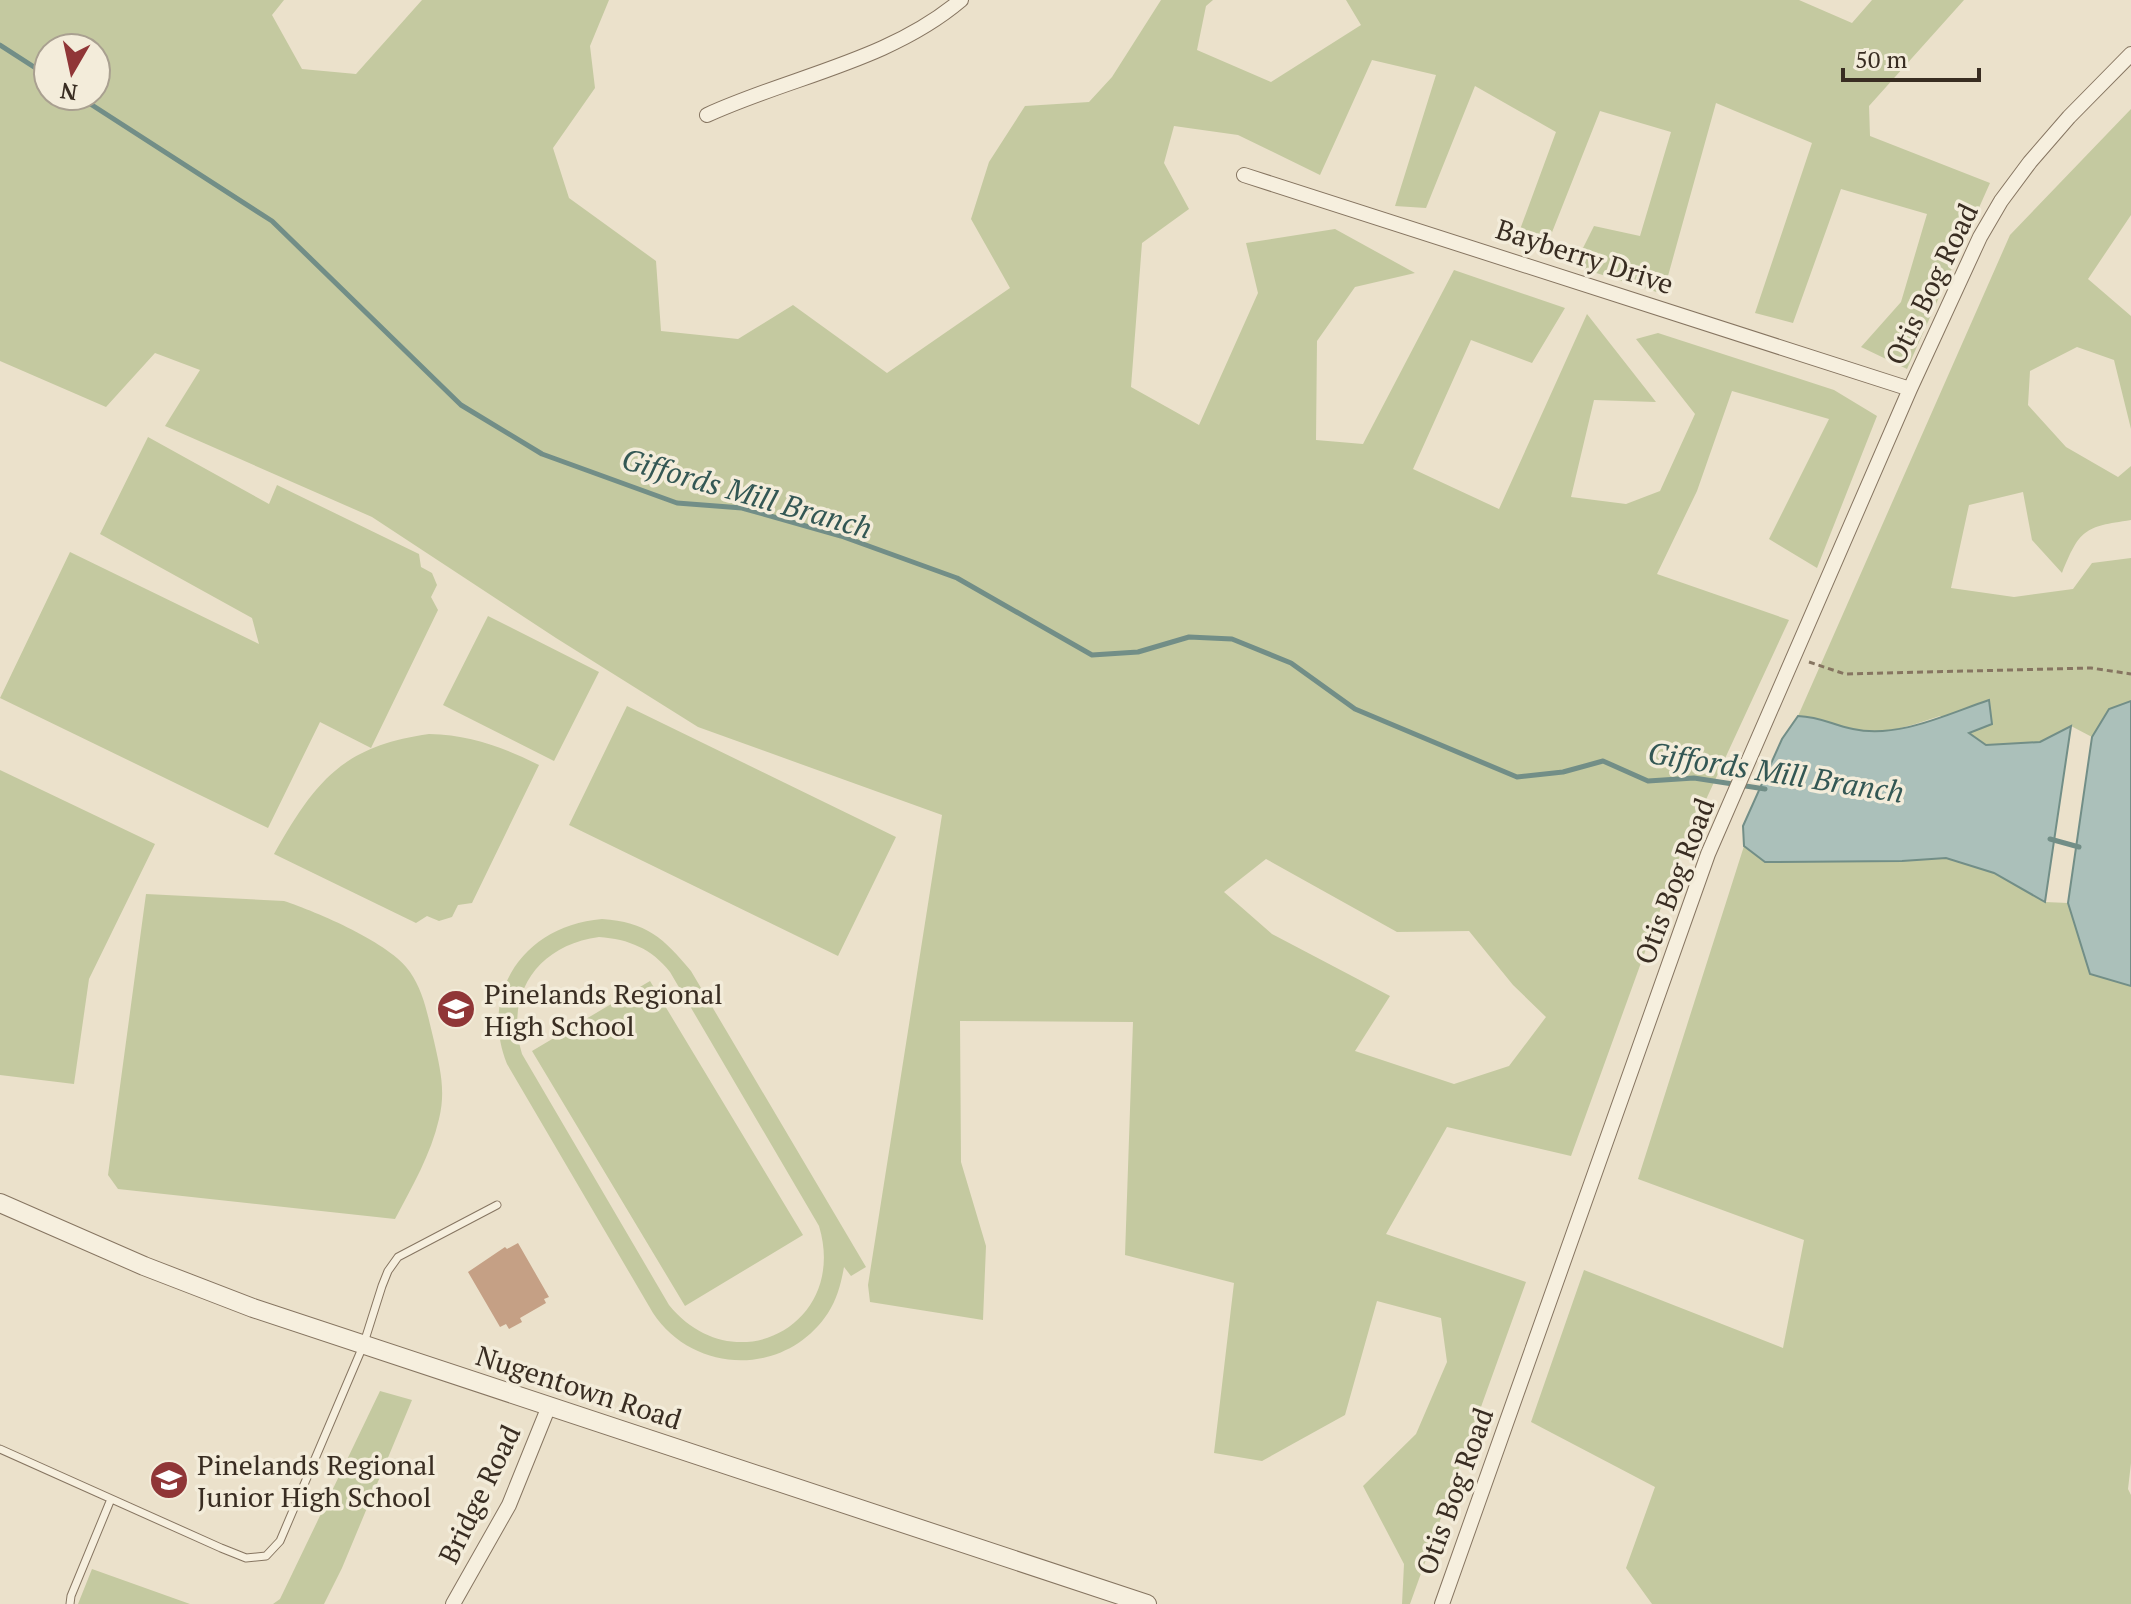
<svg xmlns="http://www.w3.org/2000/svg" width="2131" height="1604" viewBox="0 0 2131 1604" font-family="'PT Serif',serif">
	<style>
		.green { fill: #c4c9a0; fill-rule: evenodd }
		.water { fill: #abc0ba; stroke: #728e87; stroke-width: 2 }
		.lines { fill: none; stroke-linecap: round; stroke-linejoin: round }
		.stream { stroke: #728e87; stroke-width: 5 }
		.building { fill: #c5a085 }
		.service-casing { stroke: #867561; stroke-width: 9 }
		.minor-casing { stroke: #867561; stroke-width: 16 }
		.tertiary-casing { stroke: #867561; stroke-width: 20 }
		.path { stroke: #867561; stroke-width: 3; stroke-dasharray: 6 4; stroke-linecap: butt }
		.service { stroke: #f6efde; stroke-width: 7 }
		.minor { stroke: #f6efde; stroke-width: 14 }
		.tertiary { stroke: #f6efde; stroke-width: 18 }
		.labels { text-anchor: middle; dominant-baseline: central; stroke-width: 7; stroke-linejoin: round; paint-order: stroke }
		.street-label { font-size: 28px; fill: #392d22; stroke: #f3ecda }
		.poi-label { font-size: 28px; fill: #392d22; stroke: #f3ecda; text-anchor: start }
		.water-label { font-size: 30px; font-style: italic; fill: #335754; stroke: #f3ecda }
	</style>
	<rect width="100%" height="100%" fill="#ebe1cb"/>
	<path class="green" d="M0 0H284L272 15 302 69 356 74 422 0H609L590 46 595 88 553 148 569 198 656 261 661 331 738 339 793 305 887 373 1010 288 971 219 989 162 1025 106 1089 102 1112 77 1161 0H1213L1206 6 1197 50 1271 82 1361 25 1346 0H1799L1852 23 1872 0H1964L1869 106 1870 136 1990 183 1907 369 1861 347 1901 302 1927 214 1841 189 1793 323 1755 313 1812 143 1716 103 1663 294 1574 266 1594 226 1640 236 1671 132 1600 111 1545 250 1515 243 1556 132 1475 86 1426 208 1395 206 1436 75 1372 60 1320 175 1238 135 1174 126 1164 163 1189 209 1142 243 1131 387 1199 425 1258 293 1246 243 1335 229 1415 273 1355 287 1317 341 1316 440 1363 444 1454 270 1565 308 1532 363 1471 340 1413 469 1499 509 1587 314 1656 402 1594 400 1571 497 1626 504 1660 491 1695 414 1636 339 1658 333 1834 390 1877 416 1817 568 1769 539 1829 419 1732 391 1697 491 1657 574 1789 620 1679 858 1571 1156 1447 1127 1386 1234 1526 1282 1410 1604H1402L1404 1564 1363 1486 1416 1434 1447 1362 1441 1318 1377 1301 1345 1415 1262 1461 1214 1453 1234 1283 1125 1255 1133 1022 960 1021 961 1162 986 1246 983 1320 870 1302 868 1285 942 815 698 727 556 638 372 517 165 426 200 370 155 353 106 407 0 361ZM48 48H96V96H48ZM1266 859 1397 932 1469 931 1513 985 1546 1017 1509 1066 1454 1084 1355 1051 1390 996 1272 934 1224 892Z
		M2131 109V215L2088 279 2131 316V429L2114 360 2077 347 2030 371 2028 405 2066 447 2118 477 2131 466V520C2084 527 2080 529 2062 573L2032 540 2023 492 1969 505 1951 588 2014 597 2073 589 2092 563 2131 558V701L2109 709 2092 737 2071 726 2040 742 1986 746 1940 716C1912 725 1884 736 1853 730 1832 725 1822 717 1798 716L2010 235Z
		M148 437 269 504 277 485 419 554 421 567 432 573 437 585 431 597 438 610 371 748 320 722 268 828 0 698 70 552 259 644 252 618 100 534Z
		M488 616 599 672 554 761 443 705Z
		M627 706 896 837 838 956 569 825Z
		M429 734C471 735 502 747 539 765L472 903 458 905 452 917 439 921 427 916 416 923 274 854C315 782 342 746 429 734Z
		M0 770 155 844 89 979 74 1084 0 1075Z
		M1744 846 1765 862 1902 861 1946 858 1994 873 2045 902 2068 903 2090 974 2131 986V1463L2128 1489 2131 1495V1604H1652L1626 1568 1655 1487 1531 1422 1584 1270 1783 1348 1804 1240 1638 1179Z
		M146 894 284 901C317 912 391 943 410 972 424 992 428 1017 434 1041 440 1068 446 1091 439 1119 431 1154 412 1187 395 1219L118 1189 108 1175Z
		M602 919C646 922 664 938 691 971L866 1267 851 1276 844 1267C841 1284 837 1299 828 1313 786 1377 694 1375 653 1313L507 1064C478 991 526 925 602 919ZM599 937C629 939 652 949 670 972L819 1226C849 1325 734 1385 669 1305L522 1054C504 994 538 945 599 937Z
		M650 981 803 1235 685 1306 532 1051Z
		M380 1391 412 1400 342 1568 324 1604H273L280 1599Z
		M92 1569 190 1604H78Z"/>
	<path class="water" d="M1989 700 1992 724 1969 733 1986 745 2040 742 2071 726 2045 902 1994 873 1946 858 1902 861 1765 862 1744 846 1743 826 1782 739 1798 716C1822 717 1832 725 1853 729 1898 739 1947 714 1989 700Z
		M2131 701V986L2090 974 2068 903 2092 737 2109 709Z"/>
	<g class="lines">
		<path class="stream" d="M0 45 48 76
			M78 96 272 221 461 405 542 454 677 503 742 508 841 536 957 578 1092 655 1138 652 1189 637 1232 639 1291 663 1355 709 1517 777 1563 772 1603 761 1648 781 1694 778 1765 789
			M2050 839 2079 847"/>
	</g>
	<path class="building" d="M518 1243 549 1297 544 1299 546 1303 520 1318 522 1322 509 1329 506 1324 500 1327 468 1272 505 1247 507 1249Z"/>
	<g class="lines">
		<defs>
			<path id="service" d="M0 1449 221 1548 246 1558 266 1556 280 1541 363 1346 382 1286 388 1271 398 1257 497 1205
				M70 1604 71 1596 111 1499"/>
			<path id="minor" d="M707 115C792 76 889 61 961 0
				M1244 175 1910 389
				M453 1604 509 1505 549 1406
				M1442 1604 1708 854 1910 389 1980 237 2001 201 2030 162 2069 117 2131 54"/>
			<path id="tertiary" d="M0 1203 144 1266 253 1308 1147 1604"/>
		</defs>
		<use href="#service" class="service-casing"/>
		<use href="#minor" class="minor-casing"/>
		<use href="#tertiary" class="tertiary-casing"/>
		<path class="path" d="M1809 662 1845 674 2091 668 2131 674"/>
		<use href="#service" class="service"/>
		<use href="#minor" class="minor"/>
		<use href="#tertiary" class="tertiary"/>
	</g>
	<defs>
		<symbol id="school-disc" viewBox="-11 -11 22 22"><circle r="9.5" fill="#903637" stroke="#f3ecda"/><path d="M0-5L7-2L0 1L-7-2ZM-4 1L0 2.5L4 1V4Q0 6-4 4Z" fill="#fff"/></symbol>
	</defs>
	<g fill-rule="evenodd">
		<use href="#school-disc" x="434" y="987" width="44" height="44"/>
		<use href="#school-disc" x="147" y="1458" width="44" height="44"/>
	</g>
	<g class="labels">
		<g class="street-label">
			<text transform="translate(1585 256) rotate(18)">Bayberry Drive</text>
			<text transform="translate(1931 284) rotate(-64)">Otis Bog Road</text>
			<text transform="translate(1674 881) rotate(-69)">Otis Bog Road</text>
			<text transform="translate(579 1387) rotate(18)">Nugentown Road</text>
			<text transform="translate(1454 1491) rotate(-70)">Otis Bog Road</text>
			<text transform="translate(479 1494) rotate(-64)">Bridge Road</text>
		</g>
		<g class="poi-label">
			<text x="484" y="993">Pinelands Regional<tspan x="484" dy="32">High School</tspan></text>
			<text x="197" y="1464">Pinelands Regional<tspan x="197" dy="32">Junior High School</tspan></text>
		</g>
		<g class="water-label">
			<text transform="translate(747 493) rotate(16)">Giffords Mill Branch</text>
			<text transform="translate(1776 772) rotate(9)">Giffords Mill Branch</text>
		</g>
	</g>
	<g transform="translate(72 72) rotate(189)"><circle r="38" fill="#f3ecda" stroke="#a9a090" stroke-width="2"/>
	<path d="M0-6L14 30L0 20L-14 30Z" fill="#903637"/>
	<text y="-12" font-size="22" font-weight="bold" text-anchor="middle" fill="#392d22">N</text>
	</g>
	<path d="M1843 68v12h136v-12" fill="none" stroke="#392d22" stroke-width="4"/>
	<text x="1855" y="68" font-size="24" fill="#392d22" stroke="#f3ecda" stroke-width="6" paint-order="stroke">50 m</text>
</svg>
